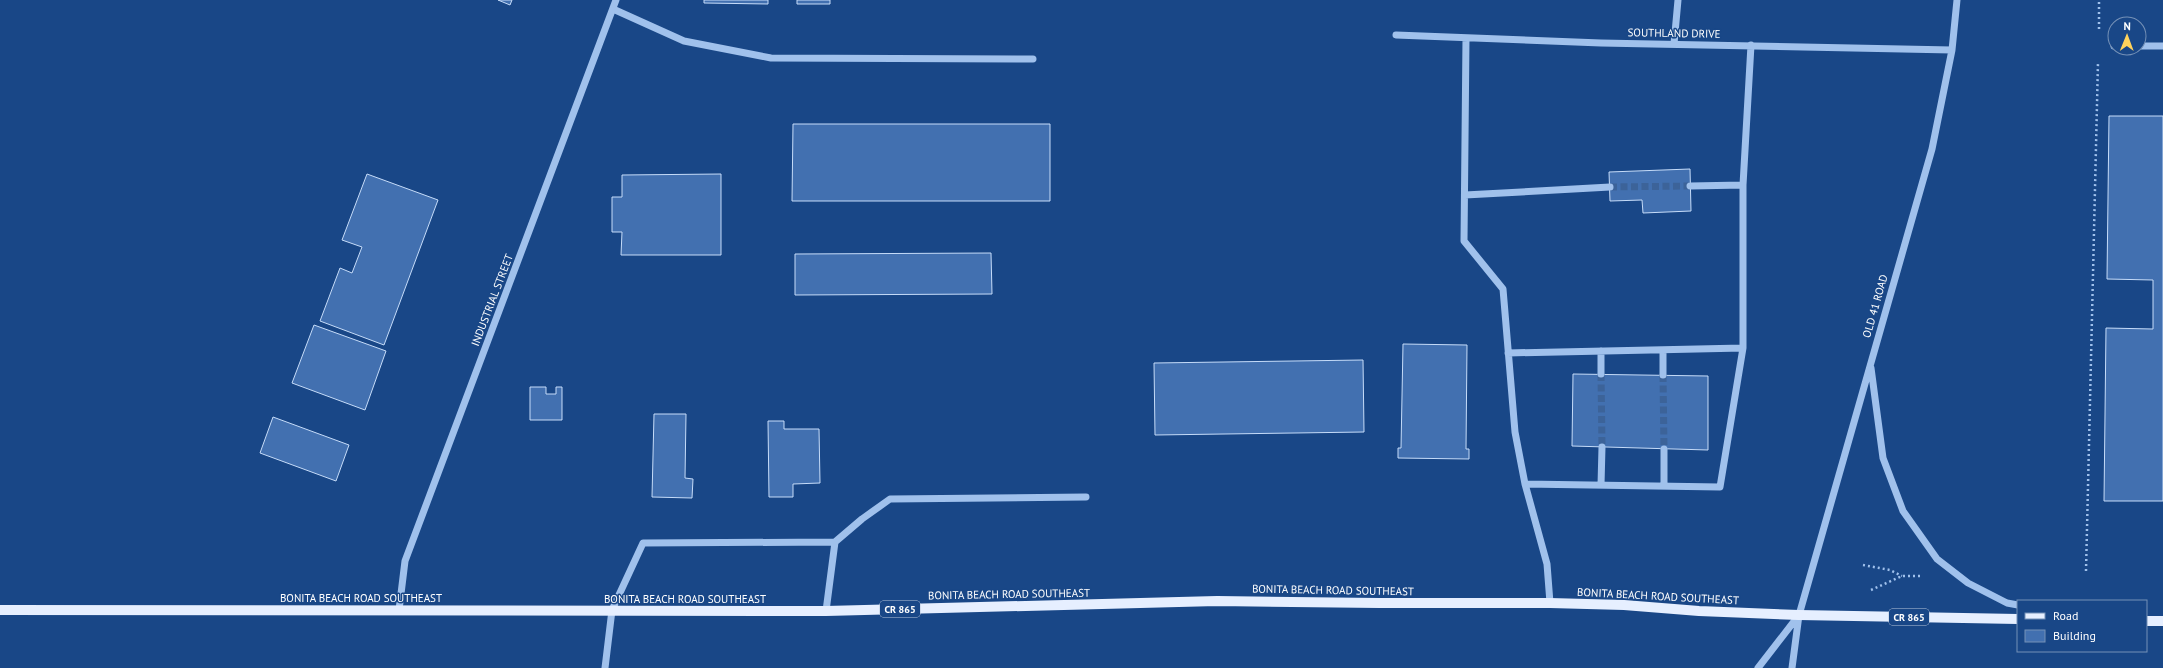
<svg xmlns="http://www.w3.org/2000/svg" width="2163" height="668" viewBox="0 0 2163 668" font-family="'PT Sans',sans-serif">
	<style>
		.building { fill: #4270b0; stroke: #c6dcf9 }
		.lines { fill: none; stroke-linecap: round; stroke-linejoin: round }
		.minor-tunnel { stroke: #3c6399; stroke-width: 7; stroke-dasharray: 7 3.5; stroke-linecap: butt }
		.path { stroke: #a0c1ec; stroke-width: 2.5; stroke-dasharray: 2 3; stroke-linecap: butt }
		.minor { stroke: #a0c1ec; stroke-width: 7 }
		.major { stroke: #e6efff; stroke-width: 10 }
		.labels { text-anchor: middle; dominant-baseline: central; stroke-width: 3; stroke-linejoin: round; paint-order: stroke }
		.shield { fill: #194787; stroke: #bac8db; stroke-width: 1 }
		.shield-label { font-size: 10px; font-weight: bold; fill: #fff }
		.street-label { font-size: 11px; fill: #fff; stroke: #194787 }
	</style>
	<rect width="100%" height="100%" fill="#194787"/>
	<path class="building" d="M498 0H512L510 5Z
		M704 0H768V4L704 3Z
		M797 0H830V4H797Z
		M2109 116H2163V501H2104L2106 328 2153 329V280L2107 279Z
		M793 124H1050V201H792Z
		M1690 169 1691 211 1643 213 1642 200 1610 201 1609 172Z
		M367 174 438 200 384 345 320 321 340 268 352 273 362 247 342 240Z
		M721 174V255H621L622 232H612V197H622V175Z
		M991 253 992 294 795 295V254Z
		M314 325 386 351 365 410 292 383Z
		M1403 344 1467 345 1466 449H1469V459L1398 458V448H1401Z
		M1363 360 1364 432 1155 435 1154 363Z
		M1573 374 1708 376V450L1572 446Z
		M530 387H546V394H556V387H562V420H530Z
		M654 414H686L685 478 693 479 692 498 652 497Z
		M273 417 349 445 336 481 260 453Z
		M768 421H784V429H819L820 483 793 484V497H769Z"/>
	<g class="lines">
		<path class="minor-tunnel" d="M1610 187 1690 186
			M1601 374 1602 447
			M1663 375 1664 449"/>
		<path class="path" d="M2099 29V0
			M1863 565 1890 570 1902 576
			M2086 571 2098 62
			M1871 590 1902 576H1921"/>
		<path class="minor" d="M613 9 684 41 771 58 1033 59
			M1396 35 1601 43 1952 50
			M1466 38 1464 241 1503 289 1515 432 1525 484 1547 564 1550 603
			M1674 44 1678 0
			M2114 46H2115
			M2139 46H2163
			M1690 186 1743 185
			M1465 195 1610 187
			M1508 353 1743 348
			M1871 368 1883 458 1903 511 1937 559 1968 583 2007 603 2018 605
			M1601 374V351
			M1663 375V350
			M1525 484 1720 487 1743 348V185L1751 45
			M1601 485 1602 447
			M1664 486V449
			M835 542 862 519 890 499 1086 497
			M399 610 405 561 616 0
			M605 668 612 610 643 543 835 542 826 611
			M1758 668 1799 615
			M1792 668 1799 615 1932 149 1952 50 1957 0"/>
		<path class="major" d="M0 610 826 611 1217 601 1379 603H1550L1624 605 1699 611 1799 615 2018 619
			M2146 621H2163"/>
	</g>
	<g class="labels">
		<g class="shield">
			<rect x="880" y="601" width="40" height="16" rx="3"/>
			<rect x="1889" y="609" width="40" height="16" rx="3"/>
		</g>
		<g class="shield-label">
			<text x="900" y="609">CR 865</text>
			<text x="1909" y="617">CR 865</text>
		</g>
		<g class="street-label">
			<text transform="translate(1674 33) rotate(1)">SOUTHLAND DRIVE</text>
			<text transform="translate(492 300) rotate(-69)">INDUSTRIAL STREET</text>
			<text transform="translate(1875 306) rotate(-74)">OLD 41 ROAD</text>
			<text transform="translate(1333 590) rotate(1)">BONITA BEACH ROAD SOUTHEAST</text>
			<text transform="translate(1009 594) rotate(-1)">BONITA BEACH ROAD SOUTHEAST</text>
			<text transform="translate(1658 596) rotate(3)">BONITA BEACH ROAD SOUTHEAST</text>
			<text x="361" y="598">BONITA BEACH ROAD SOUTHEAST</text>
			<text x="685" y="599">BONITA BEACH ROAD SOUTHEAST</text>
		</g>
	</g>
	<rect x="2017" y="600" width="130" height="52" fill="#194787" stroke="#7591b7"/>
	<rect x="2025" y="613" width="20" height="6" fill="#e6efff" stroke="#7591b7"/>
	<text x="2053" y="620" font-size="12" fill="#ffffff">Road</text>
	<rect x="2025" y="630" width="20" height="12" fill="#4270b0" stroke="#7591b7"/>
	<text x="2053" y="640" font-size="12" fill="#ffffff">Building</text>
	<g transform="translate(2127 36) rotate(1)"><circle r="19" fill="#194787" stroke="#7591b7"/>
	<path d="M0-3L7 15L0 10L-7 15Z" fill="#ffd35c"/>
	<text y="-6" font-size="11" font-weight="bold" text-anchor="middle" fill="#ffffff">N</text>
	</g>
</svg>
